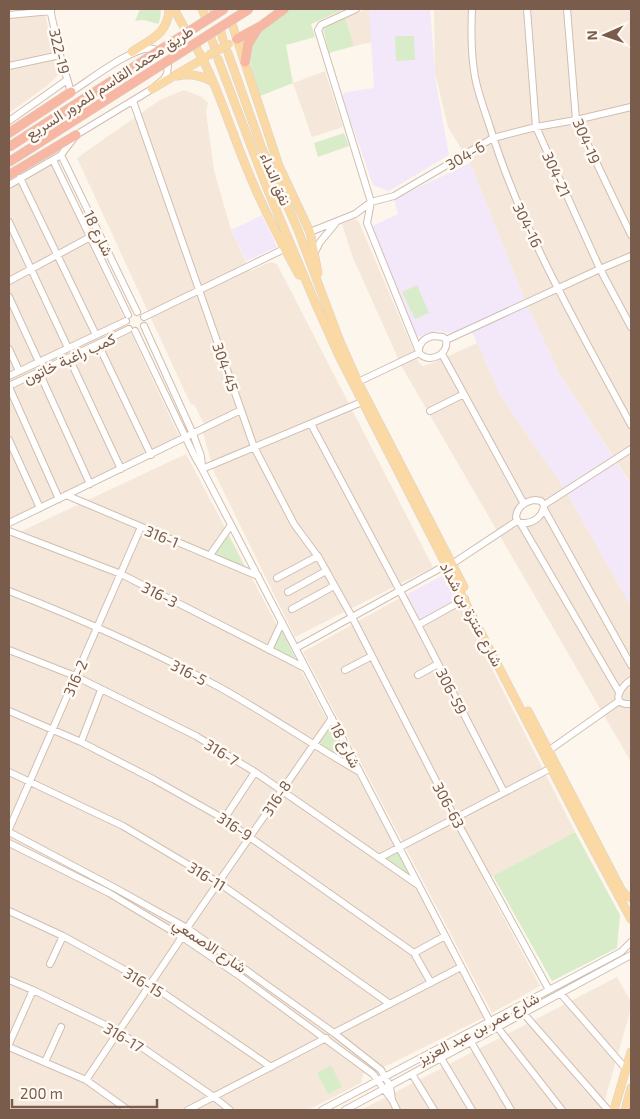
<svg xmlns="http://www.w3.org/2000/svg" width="640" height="1119" viewBox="0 0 640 1119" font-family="'Exo 2',Vazirmatn,sans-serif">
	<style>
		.residential { fill: #f5e8da; fill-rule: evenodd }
		.education { fill: #f3e8fa }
		.green { fill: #d8ecc9 }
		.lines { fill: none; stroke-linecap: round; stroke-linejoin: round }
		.minor-casing { stroke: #d1beb0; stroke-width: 8 }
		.major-casing { stroke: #dad1cd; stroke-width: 9 }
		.highway-casing { stroke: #dad1cd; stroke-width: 10 }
		.minor { stroke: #fff; stroke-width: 6 }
		.major { stroke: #fbd9a5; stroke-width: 8 }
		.highway { stroke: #f7b7a3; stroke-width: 9 }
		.major-bridge-casing { stroke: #dad1cd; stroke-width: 9; stroke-linecap: butt }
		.highway-bridge-casing { stroke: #dad1cd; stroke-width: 10; stroke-linecap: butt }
		.major-bridge { stroke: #fbd9a5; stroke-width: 8 }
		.highway-bridge { stroke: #f7b7a3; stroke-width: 9 }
		.labels { text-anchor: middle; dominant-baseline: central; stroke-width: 5; stroke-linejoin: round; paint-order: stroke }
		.street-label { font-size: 15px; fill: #7a5c4d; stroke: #fffaf3 }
	</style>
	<rect width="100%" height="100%" fill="#fdf6ec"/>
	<path class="residential" d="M9 9H44L58 75 48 85 9 113Z
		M366 9H369L372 42 354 46 345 17Z
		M434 9H631V484L560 375 526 303 470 163 448 127 435 73Z
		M325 71 343 127 312 137 293 83Z
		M184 90 202 97 208 103 206 112 214 170 231 230 250 271 270 262 277 264 433 567 295 637 214 472 201 426 204 424 194 404 191 405 77 158 160 100Z
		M52 164 180 438 9 520V189Z
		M355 219 359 222 419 363 423 366 433 363 477 343 501 396 566 491 631 606V762L402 367 353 258 342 224ZM540 501 542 513 521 524 516 520 522 505Z
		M186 454 485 1017 388 1065 363 1074 361 1083 308 1110H9V537Z
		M407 594 422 621 458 602 575 832 484 881 540 986 492 1013 303 652Z
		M617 977 631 1002V1008L602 1110H361Z"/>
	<path class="education" d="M369 9H430L436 83 449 155 389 191 373 185 342 96 346 92 374 88Z
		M470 163 526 303 560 375 631 485V606L566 491 501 396 471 330 449 333 439 331 417 337 372 226 398 214 394 199Z
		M262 215 277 247 246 261 231 230Z
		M444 575 458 602 421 621 407 594Z"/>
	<path class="green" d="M140 9H161L160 19 158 24 144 20 135 21Z
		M290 9H345L311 24 315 37 286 45 293 83 260 96C257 84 246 57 250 46 255 31 278 18 290 9Z
		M345 17 354 46 329 53 323 28Z
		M395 36H414L415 60 396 61Z
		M344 133 349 146 318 157 314 143Z
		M417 285 429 313 415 319 402 292Z
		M228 534 245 569 216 557 215 553Z
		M281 629 298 664 272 648Z
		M331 725 351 765 318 744Z
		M575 832 620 915 617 948 552 981 493 876Z
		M398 852 411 879 384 859Z
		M331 1065 342 1087 328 1094 317 1073Z"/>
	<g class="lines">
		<defs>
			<path id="minor" d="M50 9 60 55 71 92C89 81 135 44 154 49
				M356 9 321 25 318 30 371 202
				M472 9C471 31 471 55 475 77 478 93 484 109 489 124 521 230 579 328 631 425
				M527 9 536 127 600 269 631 327
				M567 9 576 120 631 235
				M9 15 51 11
				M9 66 60 55
				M133 101 254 447 294 524 319 558 352 617 455 818 549 990
				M9 121 67 80
				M61 155 137 312
				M53 160 128 315
				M20 178 96 335
				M9 185 61 155 76 135 152 89 164 79 167 74 168 65
				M371 202 367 223 418 349
				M9 222 68 348
				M310 232 355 214 371 202 394 196 493 138 536 127 576 120 631 107
				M314 254 320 242 335 224
				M9 281 94 235
				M9 297 39 362
				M144 317 284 249
				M144 326 193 434 201 456 202 467
				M135 331 194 455 202 469 490 1022
				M433 336 443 337 446 340C449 355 429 364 419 353 418 344 424 338 433 336Z
				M446 340 600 269 631 256
				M98 344 151 455
				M9 349 19 371
				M442 354 524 504
				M69 358 121 469
				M39 372 90 484
				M9 376 126 321
				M358 382 419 353
				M9 386 129 329
				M9 387 59 499
				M430 411 464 394
				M311 424 416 621 504 792
				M9 440 40 508
				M202 469 362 402
				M66 495 258 576
				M535 500 541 501 544 505C543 518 530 526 518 522L516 517C517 507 525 501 535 500Z
				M544 505 631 449
				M544 509 631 665
				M9 523 241 410
				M521 524 619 692
				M9 531 121 574 305 668
				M210 555 231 525
				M452 564 517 521
				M277 578 318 556
				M9 591C81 619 151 650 219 687 266 713 311 744 358 771
				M288 592 326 571
				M292 609 334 586
				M418 625 465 599
				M296 648 446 565
				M9 650 75 676 196 736 255 772 418 885
				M269 650 282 622
				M345 670 372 656
				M418 675 438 664
				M631 680C620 687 609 705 631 704
				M9 711 81 742 153 779 224 819 414 953 431 983
				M81 742 101 690
				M548 751 619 701
				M9 772 123 826 219 883 390 1004
				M224 819 255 772
				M9 829 141 527
				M9 832 115 888 187 928 334 1033 381 1070 390 1086 392 1100
				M9 843 109 893 182 937 241 977 373 1074 392 1100 397 1110
				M379 858 551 768
				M9 911 63 936 150 984 271 1067
				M187 928 332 718
				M414 953 445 936
				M50 964 63 936
				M9 980 33 990 118 1031 214 1097 230 1110
				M561 994 626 1069
				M524 1014 608 1110
				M498 1028 562 1110
				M334 1033 461 967
				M471 1042 511 1110
				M9 1044 33 990
				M9 1047 86 1080 128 1110
				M441 1058 472 1110
				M45 1062 61 1027
				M412 1074 434 1110
				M86 1080 182 937
				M188 1110 326 1038
				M322 1110 621 952 631 942
				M345 1110 631 955"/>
			<path id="major" d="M174 9 185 29
				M202 9 205 16
				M213 9 214 10
				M232 24 279 166 310 232 318 273
				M221 32 223 40
				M211 38 214 46
				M196 47C217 84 229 125 245 164 260 202 279 239 299 275
				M132 52C151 39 168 34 169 9
				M228 53 261 146 298 230 339 339 358 382 464 587
				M218 59 267 188 317 307 339 356 446 565 582 828 631 919
				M177 76C190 73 201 75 213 82
				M152 89 206 57
				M528 711 622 891 626 895 631 898
				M614 1110 631 1052
				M625 1110 631 1088"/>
			<path id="highway" d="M237 39 261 26 284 9
				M245 62 248 44 258 28
				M9 133 71 92
				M9 175 76 135"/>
		</defs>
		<use href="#minor" class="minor-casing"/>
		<use href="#major" class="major-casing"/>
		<use href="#highway" class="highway-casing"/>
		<use href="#minor" class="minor"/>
		<use href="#major" class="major"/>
		<use href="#highway" class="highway"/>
		<defs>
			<path id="major-bridge" d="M209 55 229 44"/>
			<path id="highway-bridge" d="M9 147 224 9
				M9 162 249 9"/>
		</defs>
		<use href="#major-bridge" class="major-bridge-casing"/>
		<use href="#highway-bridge" class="highway-bridge-casing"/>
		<use href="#major-bridge" class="major-bridge"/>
		<use href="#highway-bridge" class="highway-bridge"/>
	</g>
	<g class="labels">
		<g class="street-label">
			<text transform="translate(60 51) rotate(77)">322-19</text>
			<text transform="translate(109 82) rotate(-33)">طريق محمد القاسم للمرور السريع</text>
			<text transform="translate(587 141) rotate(67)">304-19</text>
			<text transform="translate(465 155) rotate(-30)">304-6</text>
			<text transform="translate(557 174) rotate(66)">304-21</text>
			<text transform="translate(276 179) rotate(67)">نفق النداء</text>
			<text transform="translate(528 225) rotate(64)">304-16</text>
			<text transform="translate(99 233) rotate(64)">شارع 18</text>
			<text transform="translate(69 358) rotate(-25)">كمب راغبة خاتون</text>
			<text transform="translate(226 367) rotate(71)">304-45</text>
			<text transform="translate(162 536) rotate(23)">316-1</text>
			<text transform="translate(160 594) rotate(27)">316-3</text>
			<text transform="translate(472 614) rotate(62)">شارع عنترة بن شداد</text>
			<text transform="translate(189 672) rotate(27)">316-5</text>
			<text transform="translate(75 678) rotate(-66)">316-2</text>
			<text transform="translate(452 691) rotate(63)">306-59</text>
			<text transform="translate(346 745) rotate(63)">شارع 18</text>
			<text transform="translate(222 752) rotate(32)">316-7</text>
			<text transform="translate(276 798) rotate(-56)">316-8</text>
			<text transform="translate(449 805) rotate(62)">306-63</text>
			<text transform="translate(235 826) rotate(33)">316-9</text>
			<text transform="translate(207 876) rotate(32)">316-11</text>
			<text transform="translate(210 945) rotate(34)">شارع الاصمعي</text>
			<text transform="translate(144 982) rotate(31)">316-15</text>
			<text transform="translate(478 1028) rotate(-28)">شارع عمر بن عبد العزيز</text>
			<text transform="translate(124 1037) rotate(31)">316-17</text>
		</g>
	</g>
	<rect width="640" height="1119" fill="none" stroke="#7a5c4d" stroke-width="20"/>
	<g transform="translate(605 35) rotate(268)" stroke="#fffaf3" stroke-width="4" paint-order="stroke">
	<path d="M0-4L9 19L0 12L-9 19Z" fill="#7a5c4d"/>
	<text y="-8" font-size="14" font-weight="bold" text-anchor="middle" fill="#7a5c4d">N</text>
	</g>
	<path d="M12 1099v8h145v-8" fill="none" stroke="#7a5c4d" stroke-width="2.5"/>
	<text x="20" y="1099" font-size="15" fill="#7a5c4d" stroke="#fffaf3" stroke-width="4" paint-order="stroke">200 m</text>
</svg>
